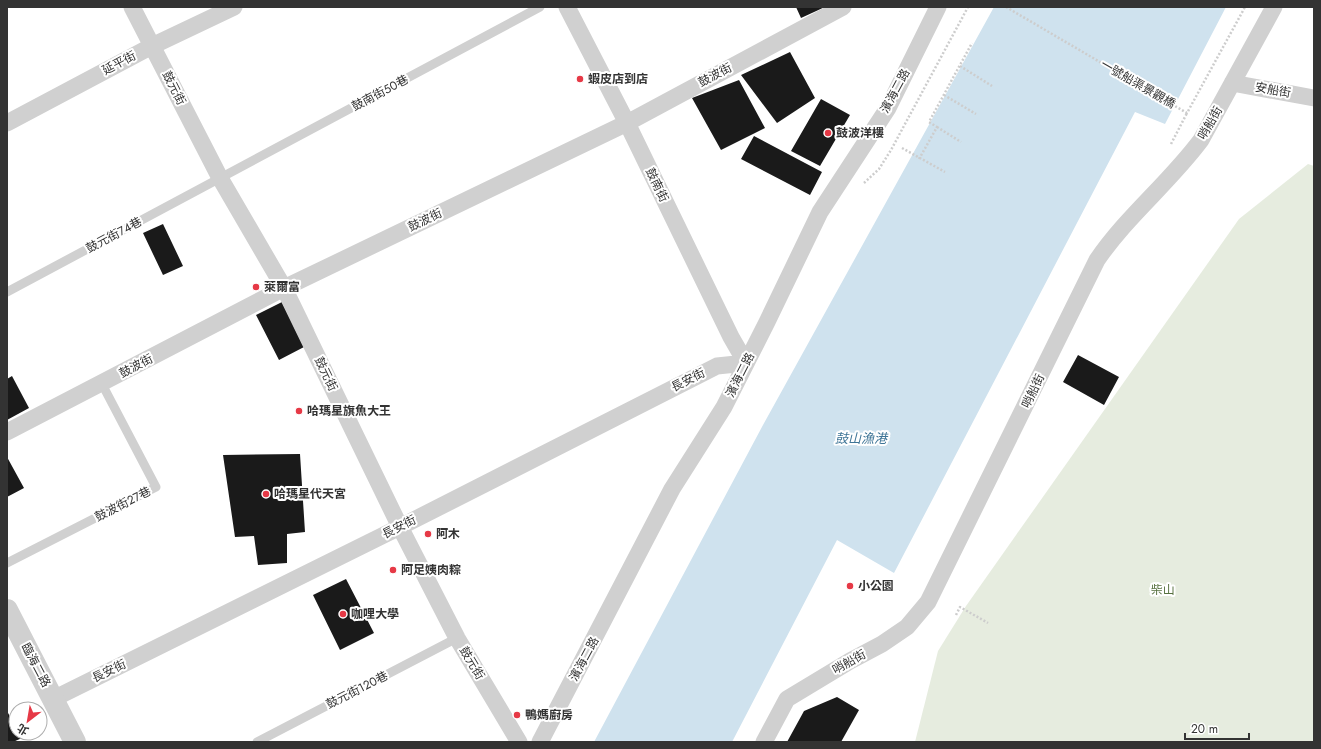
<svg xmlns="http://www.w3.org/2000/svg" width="1321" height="749" viewBox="0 0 1321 749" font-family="Jost,'Noto Sans TC',sans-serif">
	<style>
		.green { fill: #e6ecdf }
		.water { fill: #cfe2ee }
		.building { fill: #1a1a1a }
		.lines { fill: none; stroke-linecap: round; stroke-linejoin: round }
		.path { stroke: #cdcdcd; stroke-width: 2.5; stroke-dasharray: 2 2; stroke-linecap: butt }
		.service { stroke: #d0d0d0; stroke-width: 9 }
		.minor { stroke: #d0d0d0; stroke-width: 17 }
		.tertiary { stroke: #d0d0d0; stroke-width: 22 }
		.poi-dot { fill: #e63946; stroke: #fff; stroke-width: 1.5 }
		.labels { text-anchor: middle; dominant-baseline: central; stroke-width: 4; stroke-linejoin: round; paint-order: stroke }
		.street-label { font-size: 12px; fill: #333; stroke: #fff }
		.poi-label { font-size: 12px; font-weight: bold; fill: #333; stroke: #fff; text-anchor: start }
		.park-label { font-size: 12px; fill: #56703f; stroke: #fff }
		.water-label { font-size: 13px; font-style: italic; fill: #3f7597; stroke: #fff }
	</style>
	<rect width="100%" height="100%" fill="#fff"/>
	<path class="green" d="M1308 164 1314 166V742H915L938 651 966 606 1239 219Z"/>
	<path class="water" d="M994 7H1226L1165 124 1135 112 894 573 837 540 732 742H594L763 425Z"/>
	<path class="building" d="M796 7H825L801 18Z
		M790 52 815 98 777 123 741 75Z
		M739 80 765 128 721 150 692 98Z
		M821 99 850 115 820 166 791 151Z
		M754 136 822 172 810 195 741 159Z
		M163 224 183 266 163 275 143 233Z
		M282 302 304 347 279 360 256 315Z
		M1078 355 1119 377 1104 405 1063 382Z
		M12 376 29 408 7 420V379Z
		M300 454 305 532 287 534V563L258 565 254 536 235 537 223 455Z
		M7 457 24 488 7 497Z
		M346 579 374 633 340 650 313 595Z
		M837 697 859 710 841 742H787L804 711Z
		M7 711 16 728V733H19L22 738 13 742H7Z"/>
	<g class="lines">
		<path class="path" d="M1006 7 1187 113 1245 7
			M960 66 992 86
			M944 95 976 114
			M937 127 961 142
			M1171 144 1187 113
			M902 148 945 172
			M919 159 937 127 929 122 972 43
			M864 183 879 169 891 150 968 7
			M956 615 960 607 988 623"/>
		<path class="service" d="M7 292 540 7
			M7 563 156 487 102 384
			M257 742 457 638"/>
		<path class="minor" d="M132 7 220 178 284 288 400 527 457 638 519 742
			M1232 83 1314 98
			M7 123 152 46 234 7
			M7 432 284 288 627 123 843 7
			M53 699 400 527 717 366 746 363 731 337 627 123 567 7
			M540 742 672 489 724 407 767 322 820 212 888 108 938 7
			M764 742 787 699 850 661 882 644 907 627 928 602 1097 260C1127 216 1169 183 1201 140L1274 7"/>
		<path class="tertiary" d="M7 610 75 742"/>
	</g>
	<g class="poi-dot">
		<circle cx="580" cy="79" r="4"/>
		<circle cx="828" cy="133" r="4"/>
		<circle cx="256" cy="287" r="4"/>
		<circle cx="299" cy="411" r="4"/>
		<circle cx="266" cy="494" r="4"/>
		<circle cx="428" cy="534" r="4"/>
		<circle cx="393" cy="570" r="4"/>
		<circle cx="850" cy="586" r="4"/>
		<circle cx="343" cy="614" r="4"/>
		<circle cx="517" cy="715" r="4"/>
	</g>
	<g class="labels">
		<g class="street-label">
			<text transform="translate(119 63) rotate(-28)">延平街</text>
			<text transform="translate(715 75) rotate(-28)">鼓波街</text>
			<text transform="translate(1138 84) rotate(30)">一號船渠景觀橋</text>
			<text transform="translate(174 88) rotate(63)">鼓元街</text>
			<text transform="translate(1273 90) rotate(10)">安船街</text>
			<text transform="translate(895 91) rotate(-62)">濱海二路</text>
			<text transform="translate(380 93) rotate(-28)">鼓南街50巷</text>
			<text transform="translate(1210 123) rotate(-60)">哨船街</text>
			<text transform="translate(657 185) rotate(64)">鼓南街</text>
			<text transform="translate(425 220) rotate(-26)">鼓波街</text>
			<text transform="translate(114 235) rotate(-28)">鼓元街74巷</text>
			<text transform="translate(136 366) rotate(-28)">鼓波街</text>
			<text transform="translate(326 374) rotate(64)">鼓元街</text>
			<text transform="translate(740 375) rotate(-63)">濱海二路</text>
			<text transform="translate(688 380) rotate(-27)">長安街</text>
			<text transform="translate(1033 391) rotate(-64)">哨船街</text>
			<text transform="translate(123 504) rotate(-27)">鼓波街27巷</text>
			<text transform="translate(399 527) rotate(-27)">長安街</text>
			<text transform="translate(584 659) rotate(-62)">濱海二路</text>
			<text transform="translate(849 662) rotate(-29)">哨船街</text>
			<text transform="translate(472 663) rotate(59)">鼓元街</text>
			<text transform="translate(36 665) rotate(62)">臨海二路</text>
			<text transform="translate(109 671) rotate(-26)">長安街</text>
			<text transform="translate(357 690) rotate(-27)">鼓元街120巷</text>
		</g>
		<g class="poi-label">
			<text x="588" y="79">蝦皮店到店</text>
			<text x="836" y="133">鼓波洋樓</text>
			<text x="264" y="287">萊爾富</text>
			<text x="307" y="411">哈瑪星旗魚大王</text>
			<text x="274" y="494">哈瑪星代天宮</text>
			<text x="436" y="534">阿木</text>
			<text x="401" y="570">阿足姨肉粽</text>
			<text x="858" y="586">小公園</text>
			<text x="351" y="614">咖哩大學</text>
			<text x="525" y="715">鴨媽廚房</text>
		</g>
		<g class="park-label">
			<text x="1163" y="590">柴山</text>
		</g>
		<g class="water-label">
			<text x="861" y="438">鼓山漁港</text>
		</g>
	</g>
	<rect width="1321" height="749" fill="none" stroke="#333333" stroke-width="16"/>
	<g transform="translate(28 721) rotate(211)"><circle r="19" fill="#ffffff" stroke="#adadad"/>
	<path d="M0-3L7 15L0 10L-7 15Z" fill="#e63946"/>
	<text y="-6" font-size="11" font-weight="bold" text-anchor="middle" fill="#333333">北</text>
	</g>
	<path d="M1185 733v6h64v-6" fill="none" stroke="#333333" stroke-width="2"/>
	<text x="1191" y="733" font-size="12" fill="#333333" stroke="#ffffff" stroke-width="3" paint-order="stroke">20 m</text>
</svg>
